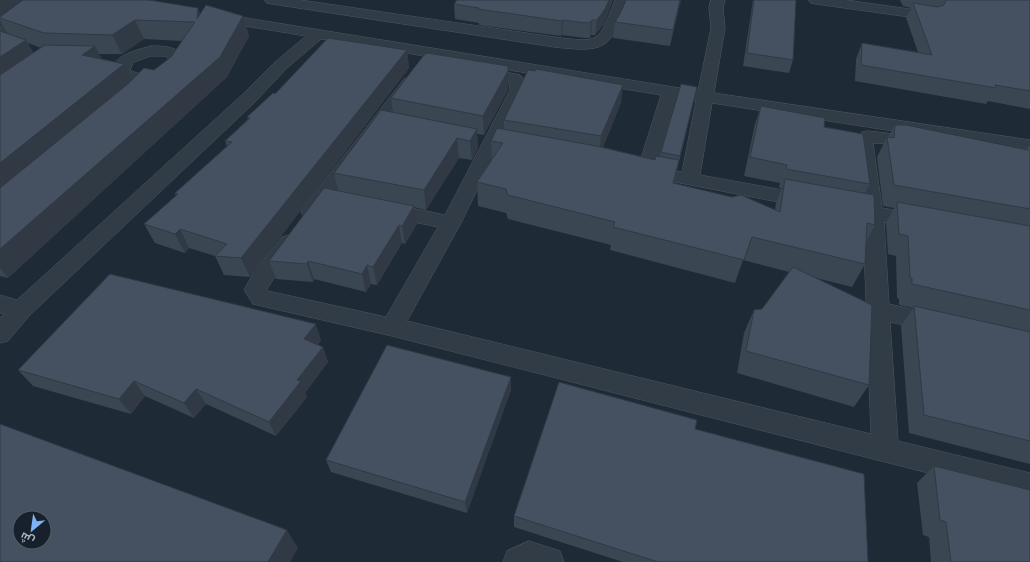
<svg xmlns="http://www.w3.org/2000/svg" width="1030" height="562" viewBox="0 0 1030 562" font-family="'Titillium Web',Cairo,sans-serif">
	<style>
		.lines { fill: none; stroke-linecap: round; stroke-linejoin: round }
		.street-casing { stroke: #4d5762; stroke-width: 1 }
		.street { fill: #323c47; fill-rule: evenodd }
		.wall { fill: #3b4653; fill-rule: evenodd }
		.shaded-wall { fill: #303944 }
		.building { fill: #455161; stroke: #303944; fill-rule: evenodd }
	</style>
	<rect width="100%" height="100%" fill="#1f2a37"/>
	<g class="lines">
		<defs>
			<path id="street" d="M41 0H57L5 39 0 40V29Z
				M265 0H300L554 37C601 43 598 43 615 0H629C610 49 607 53 554 47L272 4 267 3Z
				M711 0H725L723 8 725 28 714 93 1030 140V152L712 103 700 175 816 196 819 201 816 206 809 208 639 175 637 171 661 95 321 39 286 69 255 102 29 316 8 341 0 343V318L4 314 0 313V295L17 300 243 94 274 63 306 36 215 21 210 20 208 17 210 14 215 13 698 91 711 28 709 8ZM676 97 696 101 682 172 657 167Z
				M809 0H846L931 12 936 13 938 16 936 19 931 20 816 4 811 3Z
				M151 46C165 46 178 46 186 60 172 80 150 87 127 80 123 79 115 77 114 72 109 55 141 49 151 46ZM151 56H165L170 60C162 72 143 78 130 70L133 63Z
				M480 67 520 75 526 82V90L461 223 407 321 871 434 863 218 837 213 834 208 837 203 844 201 862 204 855 143 862 132 868 131 903 135 906 139 903 143 897 144 873 143 882 208 926 216 929 221 926 226 919 228 884 222 889 304 945 317 949 323 945 329 937 332 890 322 898 441 1030 473V499L392 336 253 304 244 290 254 272 282 237 289 235 296 237 299 242 270 284 267 289 268 291 386 317 438 227 380 215 377 210 380 205 387 203 445 215 510 90 509 82 474 75 472 72 474 69Z
				M410 77 416 79 418 82 318 217 311 219 304 217 301 212 304 207 404 79Z
				M529 541 560 551 564 562H503L507 551Z"/>
		</defs>
		<use href="#street" class="street-casing"/>
		<use href="#street" class="street"/>
	</g>
	<path class="wall" d="M0 0 243 16 249 36 227 77 8 278 0 276V31L8 34 3 26 0 28ZM144 39 182 41 171 57 154 70 132 80 124 64 102 59 99 54H122ZM28 43 41 48 33 53Z
		M457 0H613L604 24 595 35H591L590 38H585L562 35 561 36 479 25V23L455 19 454 4Z
		M626 0H681L670 46 613 38 615 22 620 14Z
		M753 0H796L793 60 789 73 743 66Z
		M900 0H1030V109L988 101 986 104 855 81 856 59 862 43 918 52 906 18 911 8 903 6Z
		M407 50 409 68 250 277 224 275 215 256 189 248 185 253 155 243 144 224 176 196 175 193 227 146 225 141 248 119 247 117 275 94Z
		M508 66V90L484 135 477 134 478 148 472 160 459 158 426 210 414 207 417 224 405 244 402 243 377 285 371 284 366 292 314 279 313 282 276 279 269 261 338 191 334 173 393 112 391 98Z
		M697 87 674 183 775 210 776 203 782 188H779L780 183 744 176 755 124 761 106 824 127 870 184 865 193 875 225 866 242 865 264 852 287 816 278 869 385 854 407 737 373 744 333 754 310 762 309 789 272 743 260 735 283 610 250 611 245 508 219 506 213 478 206 477 182 492 160 491 141 504 130V120L621 103 603 147 655 160 660 157 661 152Z
		M895 125 1025 149 1027 146H1030V464L909 433 901 326 913 308 899 305V299L897 298 896 256 888 254 886 223 894 208 883 206 877 157 887 137H888Z
		M321 340 318 345 323 347 328 362 305 393 307 397 276 436 206 404 194 418 145 396 131 414 33 386 18 370Z
		M511 390 467 513 331 472 326 460Z
		M695 429 868 562H623L514 527V516Z
		M934 466 1030 562H931L929 537 923 535 917 483Z"/>
	<path class="shaded-wall" d="M0 0H38L0 18Z
		M609 0H613L604 24 595 35 597 20Z
		M680 0H681L670 46 673 30Z
		M198 8 205 27 197 19Z
		M243 16 249 36 227 77 8 278 0 268V249Z
		M0 20 3 26 0 28Z
		M135 20 144 39 122 54 112 35Z
		M563 20 562 35 561 36 562 21Z
		M592 20 591 35 590 38 591 22Z
		M26 40 38 60 0 85V57Z
		M95 46 105 66 82 55Z
		M407 50 409 68 250 277 241 258Z
		M124 64 134 84 0 197V163Z
		M508 71V90L484 135 483 116Z
		M623 85 621 103 599 156 601 136Z
		M477 129 478 148 472 160 470 141Z
		M457 138 459 158 426 210 424 190Z
		M414 206 417 224 405 244 402 226Z
		M399 225 402 243 377 285 373 267Z
		M180 229 189 248 185 253 175 234Z
		M308 261 314 279 313 282 307 264Z
		M367 265 371 284 366 292 362 274Z
		M316 324 321 340 310 354 304 339Z
		M323 347 328 362 305 393 307 397 276 436 269 422 297 380Z
		M511 377V390L467 513 465 502Z
		M134 381 145 396 131 414 119 399Z
		M196 389 206 404 194 418 184 403Z
		M287 530 298 548 290 562H268Z"/>
	<path class="building" d="M23 0H149L198 8 197 19 206 5 243 16 220 57 0 249V188L129 83 144 68 154 70 171 57 195 22 135 20 112 35 44 33 0 18V17Z
		M457 0H609L605 9 597 20H592L591 22 586 23 563 20 562 21 478 9 479 8 454 4Z
		M626 0H680L673 30 615 22 620 14Z
		M754 0H796L793 60 747 53Z
		M946 0H1030V91L995 85 996 88 861 65 862 43 932 55 913 3 938 7 944 5Z
		M0 31 26 40 0 57Z
		M328 38 407 50 241 258 215 256 227 244 180 229 175 234 144 224 178 194 175 193 232 142 225 141 250 118 247 117 273 93 275 94Z
		M45 45 95 46 82 55 124 64 0 163V75Z
		M427 53 508 66V71L483 116 391 98 424 55Z
		M536 69 623 85 601 136 504 120 528 70 535 71Z
		M681 84 697 87 680 156 661 152Z
		M761 106 825 118 824 127 863 134 870 184 786 169 787 165 750 157Z
		M381 110 477 129 470 141 457 138 424 190 334 173Z
		M895 125H906L1028 150 1027 146H1030V209L894 185 887 137 894 138Z
		M497 128 596 146 655 160 656 156 679 160 673 183 732 197 741 195 780 212 785 179 874 195 875 225 867 223 865 264 752 237 744 260 613 227 615 222 508 195 506 189 477 182 503 143 491 141Z
		M324 188 414 206 402 226 399 225 373 267 367 265 362 274 308 261 307 264 269 261Z
		M897 202 1030 226V310L912 284V278H910L908 236 899 234Z
		M793 267 872 305 869 385 746 351 754 310 762 309Z
		M110 274 316 324 304 339 323 347 297 380 301 381 269 422 196 389 184 403 134 381 119 399 18 370Z
		M914 306 1030 332V441L924 415Z
		M387 345 511 377 465 502 326 460Z
		M559 382 697 420 695 429 864 474 868 562H658L514 516Z
		M0 424 287 530 268 562H0ZM20 518H44V542H20Z
		M934 466 1030 490V562H951L946 522 940 520Z"/>
	<g transform="translate(32 530) rotate(209)"><circle r="19" fill="#18212b" stroke="#535d68"/>
	<path d="M0-3L7 15L0 10L-7 15Z" fill="#7bb2fa"/>
	<text y="-6" font-size="11" font-weight="bold" text-anchor="middle" fill="#acb7c4">ش</text>
	</g>
</svg>
